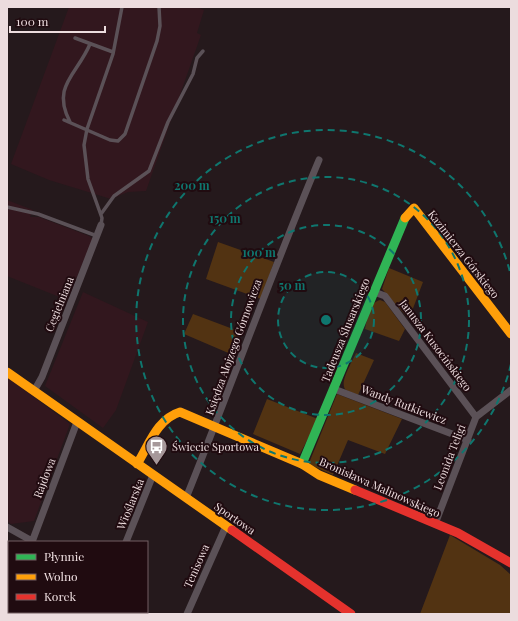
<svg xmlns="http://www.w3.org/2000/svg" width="518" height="621" viewBox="0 0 518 621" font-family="'Playfair Display',serif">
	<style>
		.built { fill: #32171e }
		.green { fill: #523312 }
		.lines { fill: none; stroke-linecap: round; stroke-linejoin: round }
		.lane { stroke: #5b5157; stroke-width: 3.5 }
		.street { stroke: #5b5157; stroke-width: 7 }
		.fast { stroke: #30b455; stroke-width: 9 }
		.slow { stroke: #ff9f0a; stroke-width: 9 }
		.jam { stroke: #e5322d; stroke-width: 9 }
		.ring { fill: none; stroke: #0f766e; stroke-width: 2; stroke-dasharray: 7 5 }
		.labels { text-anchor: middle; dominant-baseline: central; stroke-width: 4; stroke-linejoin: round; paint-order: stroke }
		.street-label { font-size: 11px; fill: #ecdcde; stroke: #200b10 }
		.poi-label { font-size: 11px; fill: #ecdcde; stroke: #200b10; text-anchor: start }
		.centre { fill: #0f766e; stroke: #200b10; stroke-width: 2 }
		.ring-label { font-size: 12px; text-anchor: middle; font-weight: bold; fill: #0f766e; stroke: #200b10; stroke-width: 4; stroke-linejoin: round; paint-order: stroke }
	</style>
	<rect width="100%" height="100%" fill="#25191c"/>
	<path class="built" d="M69 7H196L204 10 197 33 201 35 146 191 128 192 111 199 49 180 11 164Z
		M7 200 33 210 30 217H39L89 236 93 239 67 300 7 276Z
		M83 292 148 322 116 410 103 428 45 386Z
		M7 377 70 424 34 521 11 524 7 521Z"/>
	<path class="green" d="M218 242 274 262 261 299 206 279Z
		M389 268 423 282 409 319 382 289Z
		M380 300 385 302 405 329 399 341 365 329C368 317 367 304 380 300Z
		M193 314 241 332 233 355 184 334Z
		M356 353 374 360 358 395C355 393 349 392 346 390 338 384 353 360 356 353Z
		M337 394 402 419 385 454 348 440 333 475 313 466 309 463Z
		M267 399 318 419 300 454 253 434Z
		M450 535 500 565 511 575V614H420Z"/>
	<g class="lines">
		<path class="lane" d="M75 38 113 52
			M64 120 110 140 118 141 125 134 157 41 160 26 159 7
			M70 122C51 86 77 75 90 44
			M7 207 38 214 97 236
			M101 214 114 196 149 171 168 122 193 74 197 58 203 51
			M101 225 102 218 88 179 84 145 87 129 113 54 122 7"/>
		<path class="street" d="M374 292 385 296 476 417
			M334 389 468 440
			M34 391 42 377 101 225
			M186 498C231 386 272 272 319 160
			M435 524 476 417 511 390
			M7 527 32 541
			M32 542 77 422
			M126 542 153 475
			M7 609 9 603
			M97 613V612
			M187 614 226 526"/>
		<path class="fast" d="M302 464 405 218"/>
		<path class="slow" d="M405 218 414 208 511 334
			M7 372 232 530
			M137 464C149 445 157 419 180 412L302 464 319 475 355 490"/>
		<path class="jam" d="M355 490 458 533 511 563
			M232 530 351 614"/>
	</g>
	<circle cx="326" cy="320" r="48" fill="#0f766e" fill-opacity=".12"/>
	<g class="ring">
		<circle cx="326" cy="320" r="48"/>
		<circle cx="326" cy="320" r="95"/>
		<circle cx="326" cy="320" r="143"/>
		<path d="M511 364A190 190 0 1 1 511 276"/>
	</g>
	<defs>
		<symbol id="bus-pin" viewBox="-11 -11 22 30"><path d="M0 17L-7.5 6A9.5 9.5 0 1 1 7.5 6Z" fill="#a6989a" stroke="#200b10"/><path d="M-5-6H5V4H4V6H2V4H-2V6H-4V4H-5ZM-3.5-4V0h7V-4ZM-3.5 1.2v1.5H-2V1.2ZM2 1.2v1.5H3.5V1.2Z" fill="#fff"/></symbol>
	</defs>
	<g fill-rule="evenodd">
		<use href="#bus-pin" x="144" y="434" width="25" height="34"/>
	</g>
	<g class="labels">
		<g class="street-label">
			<text transform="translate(464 254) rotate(52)">Kazimierza Górskiego</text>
			<text transform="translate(59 304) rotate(-68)">Cegielniana</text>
			<text transform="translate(345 330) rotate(-68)">Tadeusza Ślusarskiego</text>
			<text transform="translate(436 345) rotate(53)">Janusza Kusocińskiego</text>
			<text transform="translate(233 347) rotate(-70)">Księdza Alojzego Górnowicza</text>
			<text transform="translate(404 404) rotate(21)">Wandy Rutkiewicz</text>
			<text transform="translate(449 457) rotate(-69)">Leonida Teligi</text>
			<text transform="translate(44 478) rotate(-69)">Rajdowa</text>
			<text transform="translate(380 487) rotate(24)">Bronisława Malinowskiego</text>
			<text transform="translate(130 504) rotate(-68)">Wioślarska</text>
			<text transform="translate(235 518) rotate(35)">Sportowa</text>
			<text transform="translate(196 566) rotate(-66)">Tenisowa</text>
		</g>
		<g class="poi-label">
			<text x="172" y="446">Świecie Sportowa</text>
		</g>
	</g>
	<circle cx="326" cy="320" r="6" class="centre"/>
	<g class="ring-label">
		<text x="192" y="190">200 m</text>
		<text x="225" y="223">150 m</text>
		<text x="259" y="257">100 m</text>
		<text x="292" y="290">50 m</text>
	</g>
	<rect width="518" height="621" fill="none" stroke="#ecdcde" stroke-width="16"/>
	<rect x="8" y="541" width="140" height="72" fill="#200b10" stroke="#725f62"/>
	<rect x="16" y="554" width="20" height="6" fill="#30b455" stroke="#725f62"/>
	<text x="44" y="561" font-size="12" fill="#ecdcde">Płynnie</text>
	<rect x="16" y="574" width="20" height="6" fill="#ff9f0a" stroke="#725f62"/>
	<text x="44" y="581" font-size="12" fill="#ecdcde">Wolno</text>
	<rect x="16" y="594" width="20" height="6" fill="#e5322d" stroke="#725f62"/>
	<text x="44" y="601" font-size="12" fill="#ecdcde">Korek</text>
	<path d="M10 26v6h95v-6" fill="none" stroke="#ecdcde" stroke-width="2"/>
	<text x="16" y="26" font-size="12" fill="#ecdcde" stroke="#200b10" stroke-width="3" paint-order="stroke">100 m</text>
</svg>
